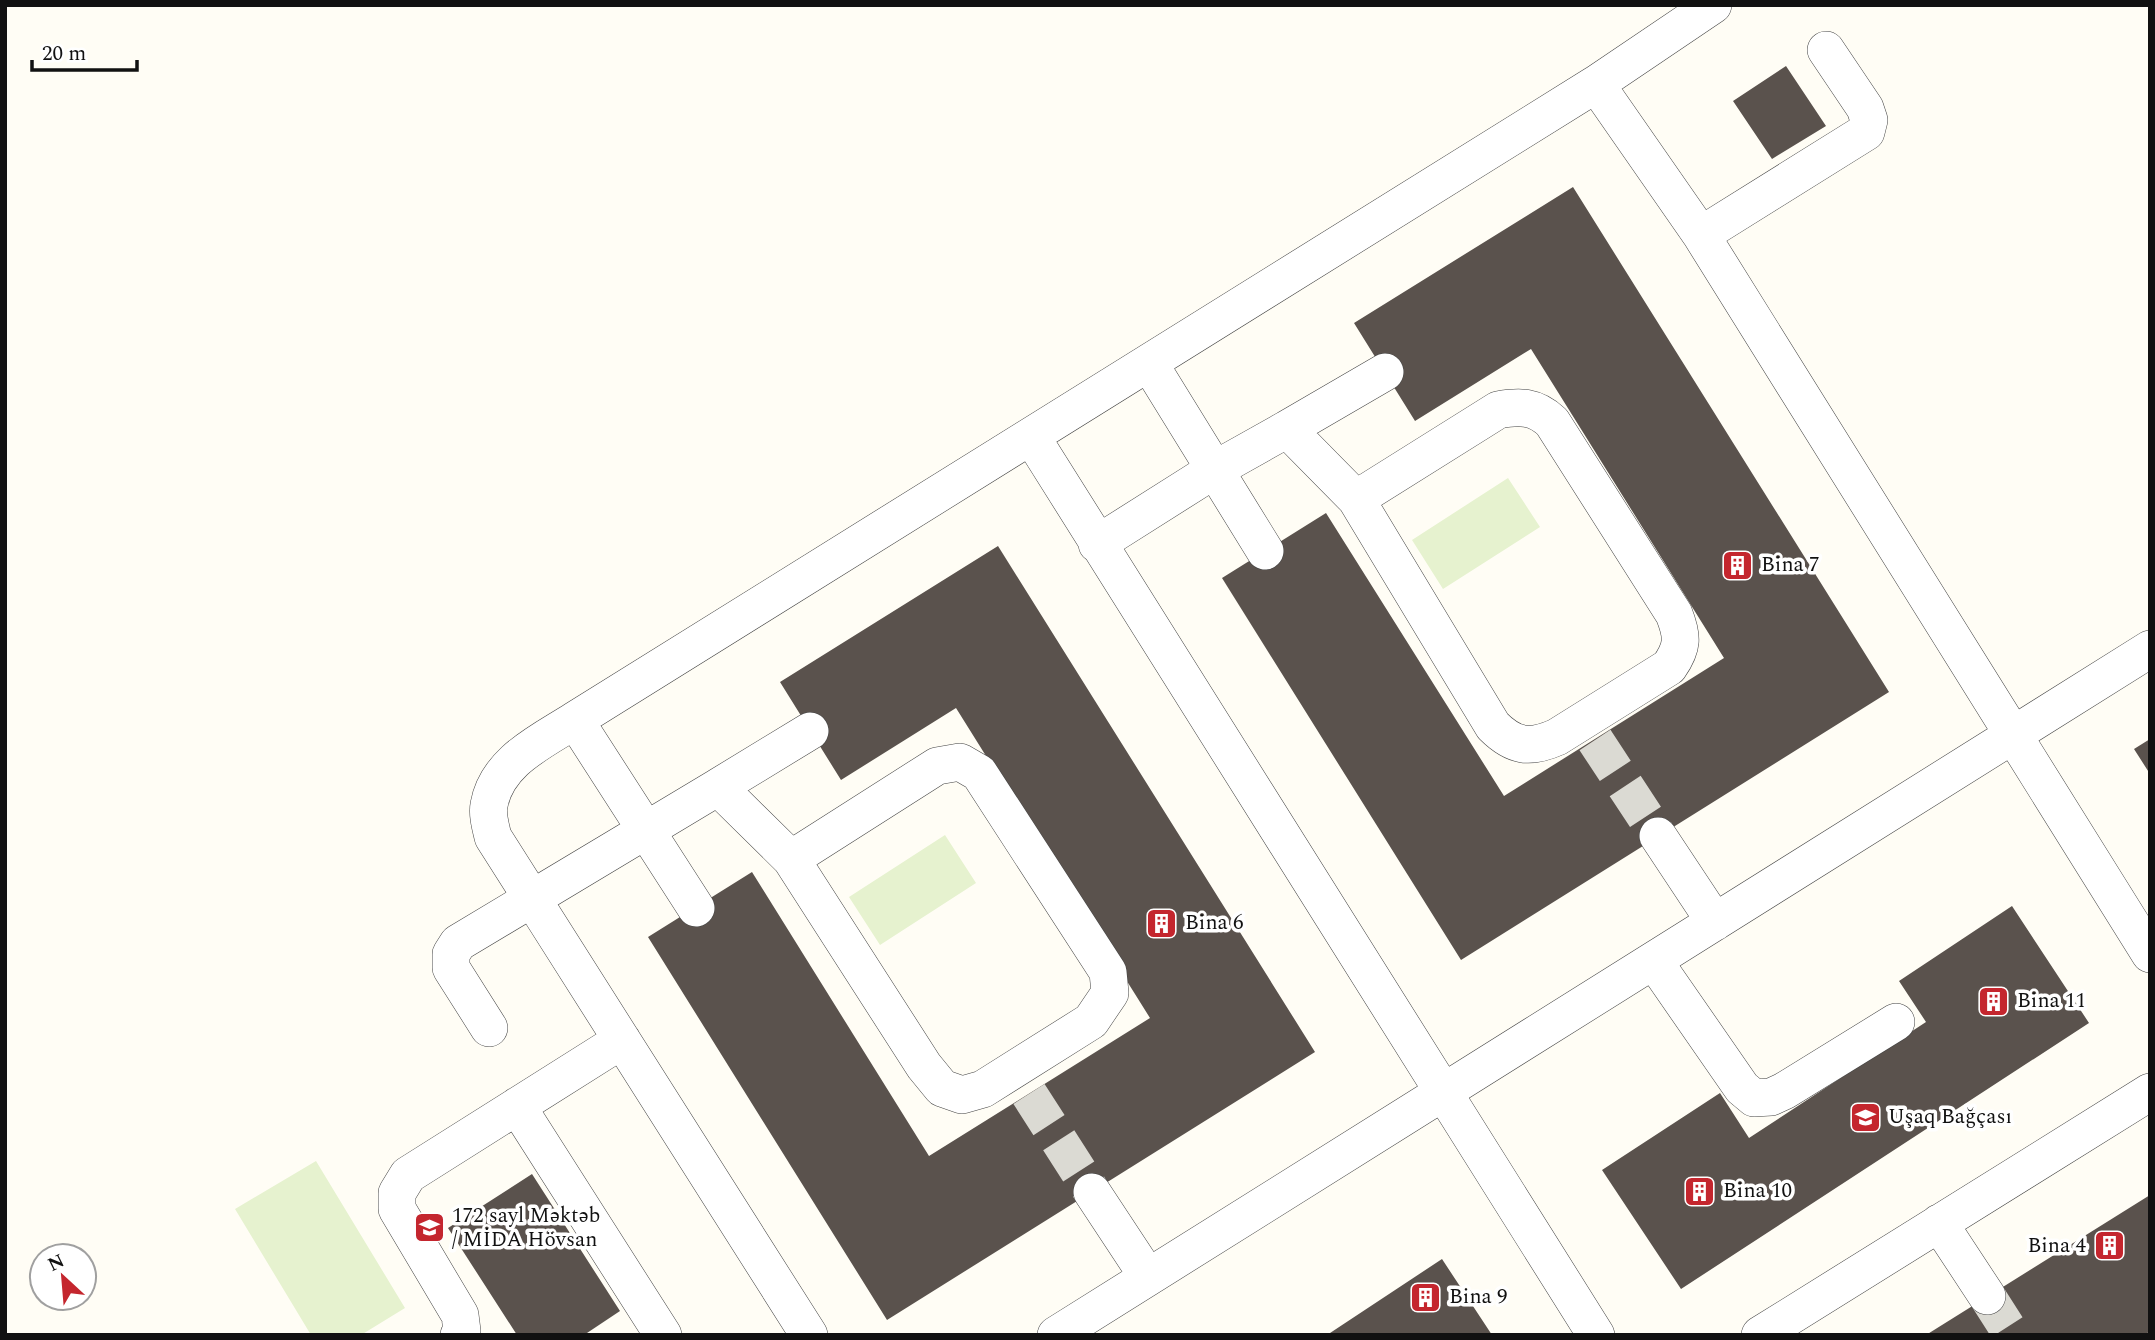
<svg xmlns="http://www.w3.org/2000/svg" width="2155" height="1340" viewBox="0 0 2155 1340" font-family="Spectral,serif">
	<style>
		.pitch { fill: #e6f2cf }
		.building { fill: #5a524d }
		.lines { fill: none; stroke-linecap: round; stroke-linejoin: round }
		.minor-tunnel { stroke: #dbdad3; stroke-width: 37; stroke-dasharray: 37 18; stroke-linecap: butt }
		.minor-casing { stroke: #444; stroke-width: 38 }
		.minor { stroke: #fff; stroke-width: 37 }
		.labels { text-anchor: middle; dominant-baseline: central; stroke-width: 7; stroke-linejoin: round; paint-order: stroke }
		.poi-label { font-size: 21px; fill: #111; stroke: #fff; text-anchor: start }
	</style>
	<rect width="100%" height="100%" fill="#fffdf5"/>
	<path class="pitch" d="M1508 478 1540 527 1443 589 1412 540Z
		M945 835 976 883 880 945 849 897Z
		M316 1161 405 1308 361 1335H311L235 1209Z"/>
	<path class="building" d="M1786 66 1826 126 1772 159 1733 101Z
		M1573 187 1889 692 1461 960 1222 578 1326 513 1504 796 1724 658 1531 349 1415 421 1354 323Z
		M998 546 1315 1052 887 1320 648 937 752 872 929 1156 1150 1018 956 708 841 780 780 682Z
		M2150 739V774L2134 749Z
		M2012 906 2089 1023 1681 1289 1602 1170 1720 1093 1749 1138 1926 1022 1899 981Z
		M532 1174 620 1311 584 1335H517L448 1228Z
		M2150 1195V1331L2145 1335H1926Z
		M1442 1259 1492 1335H1327Z"/>
	<g class="lines">
		<path class="minor-tunnel" d="M1595 740 1658 836
			M1029 1094 1092 1192
			M1987 1296 2012 1335"/>
		<defs>
			<path id="minor" d="M1596 84 1713 5
				M1701 235 1866 132 1869 120 1865 108 1826 50
				M1149 363 1265 551
				M1287 429 1385 372
				M1031 436 1596 1335
				M1097 544 1214 470 1287 429 1356 499 1493 726C1514 747 1530 749 1557 737L1669 667C1683 647 1683 637 1674 614L1552 422C1535 406 1520 406 1498 410L1356 499
				M575 720 696 908
				M718 787 810 731
				M1658 836 1715 922
				M1654 961 1742 1088 1754 1098 1771 1097 1784 1091 1896 1022
				M489 1028 451 968V954L458 943 718 787 791 859 937 766 960 762 979 773 1108 972 1110 993 1091 1021 983 1089 962 1095 942 1088 924 1066 791 859
				M517 1106 663 1335
				M1092 1192 1148 1277
				M1939 1223 1987 1296
				M459 1335 462 1331 460 1315 397 1209V1193L408 1175 622 1040
				M809 1335 493 837C491 828 487 815 489 805 497 761 541 742 575 720L1596 84 1701 235 2150 954
				M1056 1335 2150 649
				M1760 1335 2150 1092"/>
		</defs>
		<use href="#minor" class="minor-casing"/>
		<use href="#minor" class="minor"/>
	</g>
	<defs>
		<symbol id="building-square" viewBox="-11 -11 22 22"><rect x="-9" y="-9" width="18" height="18" rx="4" fill="#c4262e" stroke="#fff"/><path d="M-4-6H4V6H1V3H-1V6H-4ZM-2.5-4.3h1.7v1.8h-1.7ZM.8-4.3h1.7v1.8H.8ZM-2.5-1h1.7V.8h-1.7ZM.8-1h1.7V.8H.8Z" fill="#fff"/></symbol>
		<symbol id="school-square" viewBox="-11 -11 22 22"><rect x="-9" y="-9" width="18" height="18" rx="4" fill="#c4262e" stroke="#fff"/><path d="M0-5L7-2L0 1L-7-2ZM-4 1L0 2.5L4 1V4Q0 6-4 4Z" fill="#fff"/></symbol>
	</defs>
	<g fill-rule="evenodd">
		<use href="#building-square" x="1720" y="548" width="35" height="35"/>
		<use href="#building-square" x="1144" y="906" width="35" height="35"/>
		<use href="#building-square" x="1976" y="984" width="35" height="35"/>
		<use href="#school-square" x="1848" y="1100" width="35" height="35"/>
		<use href="#building-square" x="1682" y="1174" width="35" height="35"/>
		<use href="#school-square" x="412" y="1210" width="35" height="35"/>
		<use href="#building-square" x="2092" y="1228" width="35" height="35"/>
		<use href="#building-square" x="1408" y="1280" width="35" height="35"/>
	</g>
	<g class="labels">
		<g class="poi-label">
			<text x="1761" y="565">Bina 7</text>
			<text x="1185" y="923">Bina 6</text>
			<text x="2017" y="1001">Bina 11</text>
			<text x="1888" y="1117">Uşaq Bağçası</text>
			<text x="1723" y="1191">Bina 10</text>
			<text x="452" y="1216">172 sayl Məktəb<tspan x="452" dy="24">/ MİDA Hövsan</tspan></text>
			<text x="2086" y="1246" text-anchor="end">Bina 4</text>
			<text x="1449" y="1297">Bina 9</text>
		</g>
	</g>
	<rect width="2155" height="1340" fill="none" stroke="#111111" stroke-width="14"/>
	<g transform="translate(63 1277) rotate(334)"><circle r="33" fill="#ffffff" stroke="#a0a0a0" stroke-width="2"/>
	<path d="M0-5L12 26L0 18L-12 26Z" fill="#c4262e"/>
	<text y="-10" font-size="19" font-weight="bold" text-anchor="middle" fill="#111111">N</text>
	</g>
	<path d="M32 60v10h105v-10" fill="none" stroke="#111111" stroke-width="3.5"/>
	<text x="42" y="60" font-size="21" fill="#111111" stroke="#ffffff" stroke-width="5" paint-order="stroke">20 m</text>
</svg>
